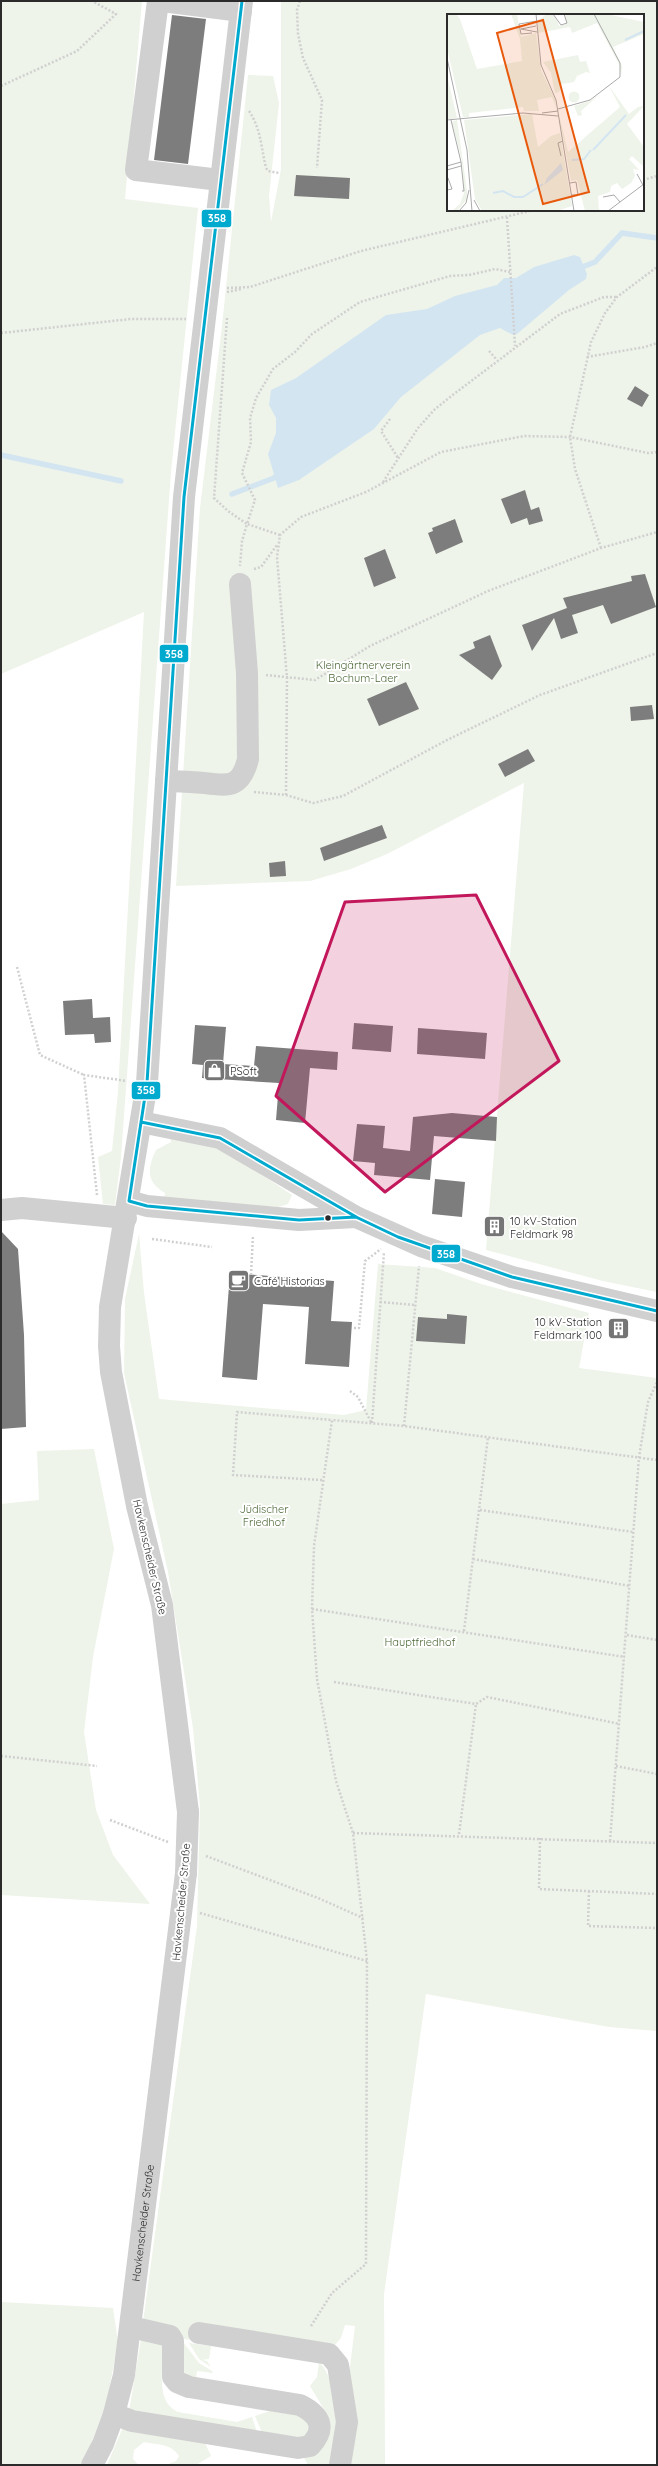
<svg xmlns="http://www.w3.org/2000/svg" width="658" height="2466" viewBox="0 0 658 2466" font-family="Quicksand,sans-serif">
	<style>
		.green { fill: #eef4e9; fill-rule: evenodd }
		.water { fill: #d4e5f2 }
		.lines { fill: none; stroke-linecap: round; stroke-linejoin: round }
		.stream { stroke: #d4e5f2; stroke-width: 5.5 }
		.building { fill: #7d7d7d }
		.path { stroke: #d0d0d0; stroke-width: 2.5; stroke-dasharray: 2 2; stroke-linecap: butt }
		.minor { stroke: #d0d0d0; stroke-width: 22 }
		.minor-bridge { stroke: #d0d0d0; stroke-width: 22 }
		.bus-1-casing { stroke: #fff; stroke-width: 6 }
		.bus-1 { stroke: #00a9ce; stroke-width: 3 }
		.marked { fill: #c2185b; fill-opacity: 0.2; stroke: #c2185b; stroke-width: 3; stroke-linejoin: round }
		.bus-dot { fill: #2b2b2b; stroke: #fff; stroke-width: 1.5 }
		.labels { text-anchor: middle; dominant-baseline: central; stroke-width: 4; stroke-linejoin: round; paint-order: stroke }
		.park-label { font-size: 11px; fill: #4c6937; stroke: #fff }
		.poi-label { font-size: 11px; fill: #2b2b2b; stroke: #fff; text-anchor: start }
		.street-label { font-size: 11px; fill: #2b2b2b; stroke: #fff }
		.inset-river { fill: none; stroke: #d4e5f2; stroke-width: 2 }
		.inset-road { fill: none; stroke: #aaa; stroke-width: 1 }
		.view { fill: #e8590c; fill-opacity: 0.15; stroke: #e8590c; stroke-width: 2 }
		.inset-edge { fill: none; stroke: #2b2b2b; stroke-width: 2 }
		.line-badge { stroke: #fff; stroke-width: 1.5 }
		.badge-label { font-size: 11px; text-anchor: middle; font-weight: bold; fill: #fff }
	</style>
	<rect width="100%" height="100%" fill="#fff"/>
	<path class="green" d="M1 1H142L125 199 198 208 171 472 121 1157 115 1205 103 1204 98 1157 112 1151 118 1092 144 612 1 674Z
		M281 1H657V1292L603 1281 486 1250 524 783 387 854 351 869 310 881 176 886 200 508 222 326 248 75 273 76 279 103 269 196 271 222 281 169ZM448 15H643V210H448Z
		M170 1136 219 1149 243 1162 292 1195 288 1204 278 1207 164 1199 165 1193C146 1182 147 1169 156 1150L171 1142Z
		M139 1234 144 1293 159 1399 344 1415 366 1410 378 1264 435 1268 481 1284 589 1313 579 1368 657 1378V2031L609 2027 426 1994 384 2294 385 2465H350L349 2376 355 2326 345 2325 341 2338 335 2345 195 2324 192 2340 184 2339 179 2332 143 2322 197 1926 200 1806 193 1728 168 1572 124 1373 125 1299Z
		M94 1449 114 1549 93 1657 84 1732 96 1810 113 1855 150 1904 1 1895V1504L39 1500 37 1451Z
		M1 2302 113 2308 118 2342 107 2401 83 2465H1Z
		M141 2339 162 2344 163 2347C163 2368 155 2402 178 2412L237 2422 252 2417 258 2435 129 2412Z
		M183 2342 199 2363 212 2371 213 2373 197 2371 196 2378 190 2381 182 2373Z
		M189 2343 211 2346 209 2359 202 2360 207 2361 211 2367 199 2359Z
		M319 2363C329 2367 340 2410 340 2421 340 2435 336 2451 334 2465H308L303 2456 328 2416 310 2386 317 2377Z
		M270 2411 302 2416 310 2424 306 2438 263 2435 255 2416Z
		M123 2427 205 2443 211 2456 196 2465H166L176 2461 179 2456C171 2443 157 2445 144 2442L134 2450 133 2459 139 2465H107Z"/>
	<path class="water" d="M574 255 580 257 587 274 586 279 569 290 517 334 513 335 500 328 480 335 401 397 374 429 299 480 278 488 268 454 276 433V418L269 405 271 390 296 378 386 315 427 309 455 296 497 285 504 278H516L534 267Z"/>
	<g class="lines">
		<path class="stream" d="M577 269 595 262 622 233 657 238
			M1 455 121 481
			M232 494 274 478 279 473"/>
	</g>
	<path class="building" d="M172 15 206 19 188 164 154 160Z
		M296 175 350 178 349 199 294 196Z
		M635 386 649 395 642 407 627 399Z
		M525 490 531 510 539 507 543 521 529 525 527 518 511 524 501 499Z
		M455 519 463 542 436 554 428 533 433 531 432 528Z
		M385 549 396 578 374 587 364 558Z
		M645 574 656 607 611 624 603 605 572 615 578 633 561 639 554 618 532 651 522 625 567 608 563 598 632 581 631 576Z
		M490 635 502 666 492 680 459 655 475 648 473 642Z
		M406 682 419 709 379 726 367 699Z
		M652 705 654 719 631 721 630 707Z
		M528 749 535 761 505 777 498 764Z
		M382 825 387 838 324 861 320 848Z
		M285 861 286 876 270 877 269 863Z
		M92 999 93 1018 110 1017 111 1042 95 1043 94 1034 65 1035 63 1001Z
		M354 1023 393 1026 391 1052 352 1049Z
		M195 1025 226 1027 223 1064 254 1066 256 1046 338 1052 337 1070 310 1068 305 1123 276 1120 279 1083 202 1078 203 1065 192 1064Z
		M418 1028 487 1033 485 1059 417 1054Z
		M452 1113 497 1117 496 1141 434 1136 430 1180 374 1175 375 1163 353 1161 357 1124 385 1126 383 1148 410 1151 413 1117Z
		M435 1179 465 1182 462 1217 432 1214Z
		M1 1231 18 1249 24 1335 26 1427 1 1429Z
		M230 1273 334 1281 331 1321 352 1322 349 1367 305 1364 309 1307 263 1304 257 1380 222 1377Z
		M447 1314 467 1316 465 1344 416 1341 418 1317 447 1319Z"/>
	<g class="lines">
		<path class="path" d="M300 1 297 10 298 34 303 58 322 100 317 168
			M1 86 77 51 116 14 92 1
			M249 111C261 129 261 147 266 168L268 171 279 173
			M643 180 657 176
			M507 217 515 346
			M227 288 250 287 361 251 534 210
			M227 292 242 289
			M227 318 214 498 228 511 247 524 242 541 240 566
			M1 333 131 319H186
			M489 351 497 360
			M587 357 645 347 657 343
			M390 419 381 431 398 458
			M383 482 418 428 435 409 454 394 560 314 604 297H616
			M280 535 247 524 255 500 242 473 251 442 250 418 256 398 273 369 295 352 312 334 360 302 450 276 469 275 495 269 510 272
			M601 548 575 469 570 437 591 342 605 313 617 297 657 267
			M254 569 261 567 277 545
			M266 675 315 680 370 646 488 591 601 548 657 532
			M254 792 286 795 313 803 343 796 447 740 540 695 657 653
			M286 795 287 678 277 557 280 535 301 517 366 492 441 452 524 436 570 437 648 453 657 452
			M17 967 40 1055 84 1075
			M97 1195 84 1075 127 1081
			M152 1239 212 1247
			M251 1275 253 1235
			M380 1302 415 1305
			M354 1328H359L365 1261 381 1249
			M350 1391 358 1397 371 1422
			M372 1423 384 1252
			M404 1426 419 1266
			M322 1480 233 1475 237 1412 332 1420
			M480 1510 633 1532
			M473 1559 630 1586
			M312 1609 625 1657
			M464 1631 488 1437
			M627 1635 657 1640
			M334 1682 476 1704 487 1697 620 1724
			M1 1756 97 1766
			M616 1766 657 1774
			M110 1820 168 1842
			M353 1833 657 1843
			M459 1834 476 1704
			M540 1838 539 1889 657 1894
			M610 1841 639 1457 648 1402 657 1382
			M206 1856 318 1898 363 1918
			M589 1891 588 1926 657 1928
			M200 1913 367 1961
			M311 2326 332 2293 366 2264 367 1961 353 1833 336 1781 317 1679 312 1609 314 1546 332 1420 404 1426 657 1460"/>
		<g class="minor">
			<path d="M158 1 136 170 220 180"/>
			<path d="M162 1 241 11"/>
			<path d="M166 781C179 781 191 782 204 783 229 786 241 788 248 759L247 673 240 584"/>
			<path d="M141 1122 220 1138 356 1217 421 1246 512 1277 657 1311"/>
			<path d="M129 1201 147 1206 299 1220 356 1217"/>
			<path d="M1 1210 22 1208 126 1218"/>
			<path d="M188 1812 162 1605 137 1506 111 1372 109 1346 110 1307 147 1083 184 497 242 1"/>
			<path d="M199 2333 329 2354 338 2365 347 2422 340 2465"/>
			<path d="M114 2414 132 2421 298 2448 310 2446C327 2428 320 2415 300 2405L189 2387 177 2382 173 2377V2341L170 2336 131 2327"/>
			<path id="s1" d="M92 2465 103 2444 114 2414 124 2375 186 1873"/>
		</g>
		<path class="minor-bridge" d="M186 1873 188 1812"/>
		<defs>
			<path id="bus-1" d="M242 1 184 497 147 1083 129 1201 147 1206 299 1220 356 1217 398 1237 512 1277 657 1311
				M141 1122 220 1138 358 1218"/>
		</defs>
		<use href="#bus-1" class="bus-1-casing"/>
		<use href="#bus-1" class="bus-1"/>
	</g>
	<path class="marked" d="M476 895 559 1061 385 1192 276 1096 345 902Z"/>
	<defs>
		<symbol id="shop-square" viewBox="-11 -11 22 22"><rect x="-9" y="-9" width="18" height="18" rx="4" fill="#757575" stroke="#fff"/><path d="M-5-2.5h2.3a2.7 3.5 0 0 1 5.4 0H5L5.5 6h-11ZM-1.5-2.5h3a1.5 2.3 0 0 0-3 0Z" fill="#fff"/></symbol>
		<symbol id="building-square" viewBox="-11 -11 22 22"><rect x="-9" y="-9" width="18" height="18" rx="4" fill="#757575" stroke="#fff"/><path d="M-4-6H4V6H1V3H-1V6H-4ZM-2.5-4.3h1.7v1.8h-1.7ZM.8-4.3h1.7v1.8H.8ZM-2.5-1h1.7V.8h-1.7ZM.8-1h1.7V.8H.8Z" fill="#fff"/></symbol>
		<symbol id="cafe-square" viewBox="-11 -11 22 22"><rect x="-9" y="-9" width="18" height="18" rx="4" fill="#757575" stroke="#fff"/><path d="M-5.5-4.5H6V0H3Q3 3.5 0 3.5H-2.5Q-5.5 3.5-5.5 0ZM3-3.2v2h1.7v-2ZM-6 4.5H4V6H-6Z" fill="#fff"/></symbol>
	</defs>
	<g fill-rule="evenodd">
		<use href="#shop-square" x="202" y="1058" width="25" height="25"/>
		<use href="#building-square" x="482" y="1214" width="25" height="25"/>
		<use href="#cafe-square" x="226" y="1268" width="25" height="25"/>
		<use href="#building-square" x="606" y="1316" width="25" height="25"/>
	</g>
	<circle class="bus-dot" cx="328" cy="1218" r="3.5"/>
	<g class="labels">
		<g class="park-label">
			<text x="363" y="665">Kleingärtnerverein<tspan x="363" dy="13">Bochum-Laer</tspan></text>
			<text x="264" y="1509">Jüdischer<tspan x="264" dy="13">Friedhof</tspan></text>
			<text x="420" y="1642">Hauptfriedhof</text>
		</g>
		<g class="poi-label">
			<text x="230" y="1071">PSoft</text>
			<text x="510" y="1221">10 kV-Station<tspan x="510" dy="13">Feldmark 98</tspan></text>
			<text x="254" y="1281">Café Historias</text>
			<text x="602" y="1322" text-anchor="end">10 kV-Station<tspan x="602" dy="13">Feldmark 100</tspan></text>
		</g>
		<g class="street-label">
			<text transform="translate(150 1557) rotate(77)">Havkenscheider Straße</text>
			<text transform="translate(181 1902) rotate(-85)">Havkenscheider Straße</text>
			<text stroke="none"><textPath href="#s1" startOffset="249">Havkenscheider Straße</textPath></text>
		</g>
	</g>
	<g transform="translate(447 14)">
		<rect width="197" height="197" fill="#fff"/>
		<path d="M0 0H9L13 5 30 55 75 47 73 25 64 0H70L74 23 89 19 94 56 108 85 109 94 105 83 90 86 92 97H77L76 93 22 99V103H16L0 34ZM100 0H105L110 6 112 12 119 10 118 0H159L197 8V20L166 33 175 52 174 62 173 52 150 9 125 19 123 13 91 19V6ZM131 41 133 48 139 47 143 59 139 58 130 62 127 68 115 70 112 78 108 79 104 59 96 48ZM0 61 10 104 4 105H0ZM162 72 182 100 191 93 197 92 180 110 197 133V153L185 142 182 145 192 156 186 155 188 162 184 169 175 175 170 169 164 172 163 178 151 182 152 197H138L130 166 124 167 111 96 121 138 173 93ZM121.5 83a5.5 5.5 0 1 1 11 0a5.5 5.5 0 1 1-11 0ZM153 80 134 97 135 101 131 102 127 92 143 87ZM85 100 91 133 104 122 113 119 125 192 110 197H35L28 185 17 106ZM10 106 20 177V185L10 197H5L13 190 17 179 15 147 5 108Z" fill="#eef4e9"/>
		<path d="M114 149 116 156 97 171 100 164Z" fill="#d4e5f2"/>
		<path class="inset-river" d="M178 26 197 17M146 136 179 101M125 146 137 145 144 136M46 179 56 177 67 183H76L96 170"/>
		<path class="inset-road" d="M89 0 94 51 109 86 127 197M106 0 114 11 120 9 117 0M89 12 74 15 90 18M85 19 74 20 72 10 90 7M0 44 20 136 25 197M111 95 143 86 173 63V49L147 0M95 99 111 97M0 106 76 99 111 102M4 106 14 148 17 177H15M114 142 111 129 116 127M0 152 14 148M0 156 14 152M190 160 196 171M123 169 129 168 131 181H125M0 176 5 175 1 164M156 183 167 181 173 188M27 186 33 197M12 197 19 189 22 176M161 197 197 170"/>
		<path class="view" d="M96 6 142 178 96 190 50 19Z"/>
		<rect width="197" height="197" class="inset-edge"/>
	</g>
	<g class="line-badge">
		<rect x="201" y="209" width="31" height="19" rx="4" fill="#00a9ce"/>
		<rect x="159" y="644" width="30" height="19" rx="4" fill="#00a9ce"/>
		<rect x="131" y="1081" width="30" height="19" rx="4" fill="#00a9ce"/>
		<rect x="431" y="1244" width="30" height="19" rx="4" fill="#00a9ce"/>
	</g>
	<g class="badge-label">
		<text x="217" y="222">358</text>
		<text x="174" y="658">358</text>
		<text x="146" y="1094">358</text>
		<text x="446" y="1258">358</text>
	</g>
	<rect width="658" height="2466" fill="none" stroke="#2b2b2b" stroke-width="4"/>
</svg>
